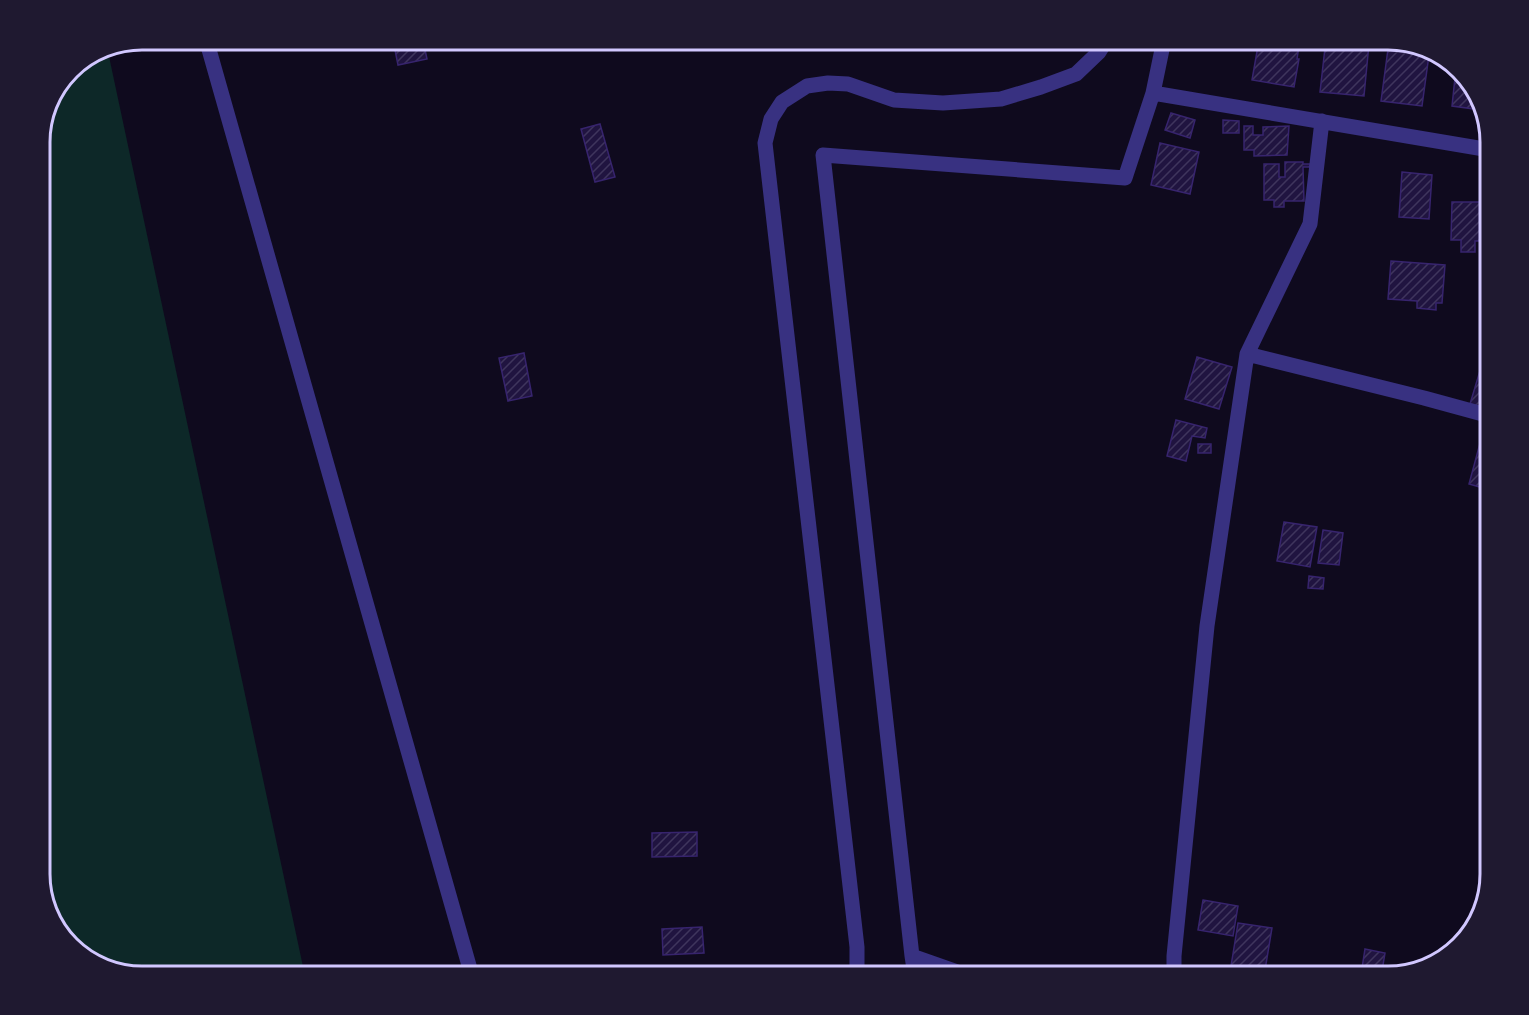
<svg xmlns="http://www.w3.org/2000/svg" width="1529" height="1015" viewBox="0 0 1529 1015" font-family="Roboto,sans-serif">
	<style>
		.garden { fill: #0d2828 }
		.building { fill: url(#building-hatch); stroke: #37246e; stroke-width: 1.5 }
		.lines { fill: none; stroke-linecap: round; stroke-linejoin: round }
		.minor { stroke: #383181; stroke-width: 15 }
		.rim { fill: none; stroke: #d1c7ff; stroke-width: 3 }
	</style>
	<defs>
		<pattern id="building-hatch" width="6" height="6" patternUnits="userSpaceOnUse" patternTransform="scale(1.5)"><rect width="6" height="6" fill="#201440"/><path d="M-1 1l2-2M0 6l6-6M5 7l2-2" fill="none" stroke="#3f355d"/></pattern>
	</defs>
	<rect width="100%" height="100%" fill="#0f0a1e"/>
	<path class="garden" d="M102 47H107L305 976H141L84 959 53 925 39 880V135L69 69Z"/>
	<path class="building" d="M1326 39 1369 44 1364 96 1320 92Z
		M1259 40H1300L1297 59H1299L1294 87 1252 80Z
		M394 45H424L427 59 398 65Z
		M1388 49 1429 55 1422 106 1381 101Z
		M1456 68 1476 90 1482 110 1452 106Z
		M1171 113 1195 120 1190 138 1165 130Z
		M1223 120 1239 121V133H1223Z
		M600 124 615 177 595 182 581 129Z
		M1244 126H1253V135H1263V127L1289 126 1287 155 1254 156V150H1244Z
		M1160 143 1199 152 1190 194 1151 185Z
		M1285 162H1303V164H1310V167H1303L1304 201H1284V207H1274V200H1264V164H1279V177H1285Z
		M1402 172 1432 175 1429 219 1399 217Z
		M1484 195H1490V241H1475V252H1461V240H1451L1452 202H1484Z
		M1391 261 1445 265 1442 303H1436V310L1417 308V301L1388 299Z
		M524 353 532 396 508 401 499 358Z
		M1485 354 1490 355V409L1470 404Z
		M1197 357 1232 367 1219 409 1185 399Z
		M1176 420 1207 428 1205 438 1192 436 1186 461 1167 456Z
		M1482 436 1490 438V490L1469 484Z
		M1198 444H1211V453H1198Z
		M1284 522 1317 527 1310 567 1277 561Z
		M1323 530 1343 533 1339 565 1318 563Z
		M1309 576 1324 578 1323 589 1308 588Z
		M697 832V856L652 857V833Z
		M1203 900 1238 906 1233 936 1198 930Z
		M1238 923 1272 928 1264 976H1238L1239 967 1231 966Z
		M702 927 704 953 663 955 662 929Z
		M1365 949 1385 953 1382 971 1362 968Z"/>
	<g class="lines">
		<path class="minor" d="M208 46 472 976
			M1153 93 1490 150
			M1247 354 1310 224 1322 121
			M912 956 823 155 1125 178 1153 93 1164 40
			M857 976V947L765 143 771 119 782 102 807 86 828 83 848 84 894 100 943 103 1001 99 1041 87 1076 74 1099 52 1106 41
			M915 976 912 956 969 976
			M1174 976V956L1207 626 1247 354 1424 398 1490 416"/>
	</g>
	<path d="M0 0H1529V1015H0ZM142 50H1388A92 92 0 0 1 1480 142V874A92 92 0 0 1 1388 966H142A92 92 0 0 1 50 874V142A92 92 0 0 1 142 50Z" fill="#1f1930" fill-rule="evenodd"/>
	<path class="rim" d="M142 50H1388A92 92 0 0 1 1480 142V874A92 92 0 0 1 1388 966H142A92 92 0 0 1 50 874V142A92 92 0 0 1 142 50Z"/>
</svg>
